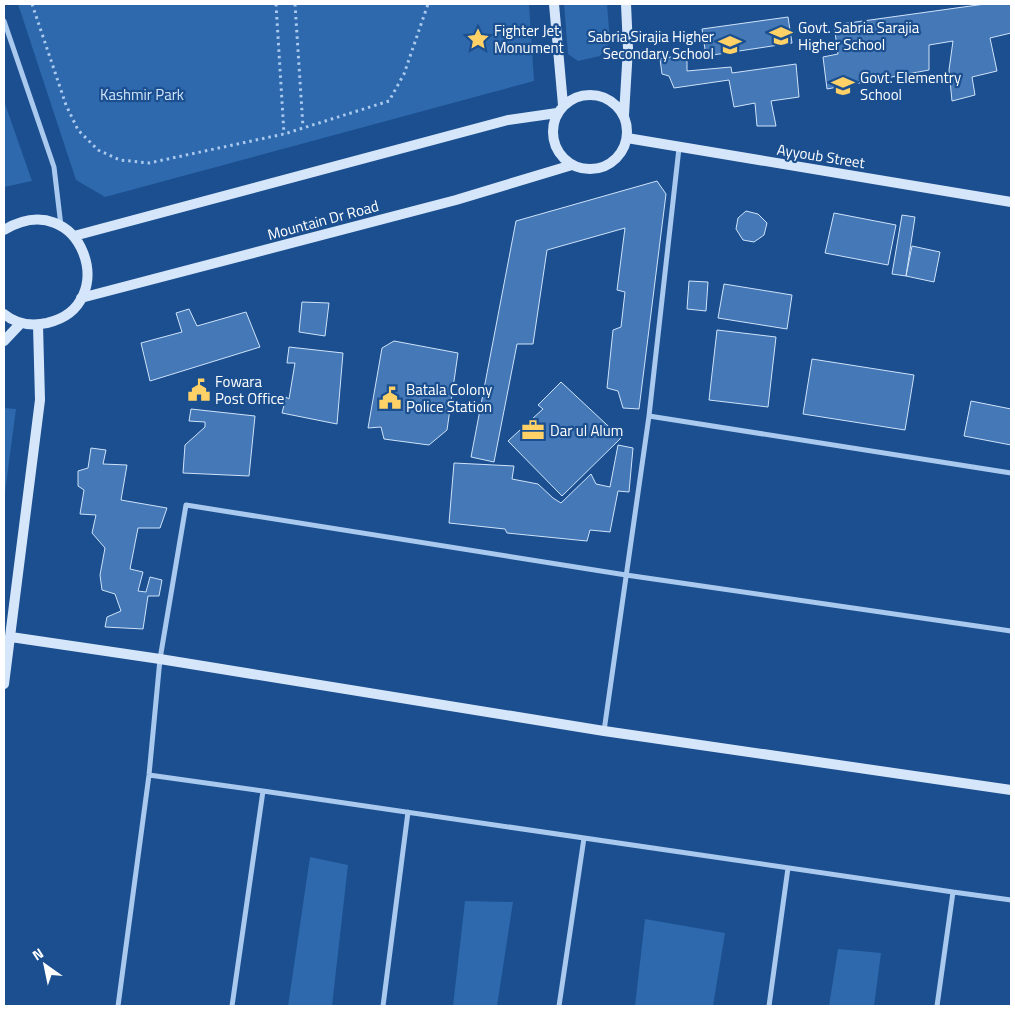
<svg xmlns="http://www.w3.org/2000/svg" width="1015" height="1010" viewBox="0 0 1015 1010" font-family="'Titillium Web',sans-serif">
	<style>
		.green { fill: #2e69ad }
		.building { fill: #4478b7; stroke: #cfe3fa }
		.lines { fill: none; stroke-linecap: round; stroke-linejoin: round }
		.path { stroke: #a9c9ee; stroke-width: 3; stroke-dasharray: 2.5 4; stroke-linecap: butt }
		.street { stroke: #a9c9ee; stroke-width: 5 }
		.secondary { stroke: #d6e6fa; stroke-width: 10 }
		.labels { text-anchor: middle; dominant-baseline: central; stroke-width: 4.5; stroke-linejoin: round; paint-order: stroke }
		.poi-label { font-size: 15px; fill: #fff; stroke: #1b4f8f; text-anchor: start }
		.park-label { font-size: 15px; fill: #cfe3fa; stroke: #1b4f8f }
		.street-label { font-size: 15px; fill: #fff; stroke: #1b4f8f }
	</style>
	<rect width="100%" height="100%" fill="#1b4f8f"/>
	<path class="green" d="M18 4H529L534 81 105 197 76 180Z
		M564 4H607L610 42 600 56 578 61 568 54Z
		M4 101 32 181 4 187Z
		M4 408 16 409 4 499Z
		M310 857 348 865 332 1006H288Z
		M465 901 513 902 497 1006H453Z
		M645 919 725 933 713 1006H635Z
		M838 949 881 953 874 1006H829Z"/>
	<path class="building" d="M985 4H1011V33L990 38 997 71 972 77 975 95 952 101 949 70 953 41 929 45V70L827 89 823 57 838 54 834 25Z
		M788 17 792 43 706 56 702 29Z
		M687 54V71L731 67 732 73 796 64 799 97 771 101 776 126H757L755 103 734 107 729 80 674 88 669 76 662 74 660 59Z
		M657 181 666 194 639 409 623 408 618 391 607 388 613 330 621 327 625 292 617 290 625 228 547 250 533 344H517L494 462 471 457 516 221Z
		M746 211 758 214 767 223 764 235 754 242 743 240 736 229 738 218Z
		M834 213 896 225 888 265 825 253Z
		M902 215 915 217 906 276 892 274Z
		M912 246 940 252 934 282 906 276Z
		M689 281 708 282 706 311 687 309Z
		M724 284 792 295 787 329 718 318Z
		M302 302 329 303 325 336 299 332Z
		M189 309 197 326 246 312 260 347 150 381 141 343 182 332 176 313Z
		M717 330 776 337 768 407 709 400Z
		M394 341 458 353 447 430 429 445 384 439 381 427 368 428 382 348Z
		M289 347 343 353 337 424 282 413 286 397 289 399 295 363H287Z
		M812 359 914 375 905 430 803 414Z
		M561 382 621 438 562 496 508 441 543 409 538 405Z
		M971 401 1011 409V445L964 436Z
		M191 409 255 416 249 476 183 473 185 445 205 427V422L189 421Z
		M618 445 633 448 629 492 618 491 610 532 590 530 587 541 507 533 505 529 449 523 454 463 514 466 512 479 538 484 553 498 561 503 591 474 596 484 610 487Z
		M91 448 106 450 103 464 127 465 121 500 167 508 160 528H138L130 569 143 572 138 591 146 592 150 577 162 580 159 596H148L143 629 105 627 107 617 121 611 115 594 102 590 100 575 105 548 92 533 96 515 80 514 84 490 78 486V471L88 468Z"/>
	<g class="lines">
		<path class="path" d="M32 4 66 105 78 130 98 150 120 160 149 163 284 134 389 101 404 74 428 4
			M276 4 284 134
			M295 4 303 127"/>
		<path class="street" d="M4 21 54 167 61 226
			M649 416 1011 473
			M604 731 649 416 679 148
			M149 775 263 791
			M953 892 1011 900
			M118 1006 149 775 160 659 186 505 626 575 1011 631
			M232 1006 263 791 953 892 937 1006
			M383 1006 408 812
			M559 1006 584 838
			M769 1006 788 868"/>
		<path class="secondary" d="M554 4 563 105
			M553 132a37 37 0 1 1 74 0a37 37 0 1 1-74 0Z
			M624 115 628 48 626 4
			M627 138 1011 202
			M4 230C82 184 123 306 47 323 32 326 16 324 4 314
			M74 236 508 120 557 113
			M81 298 456 200 572 165
			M4 341 21 323
			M11 637 160 659 604 731 1011 790
			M4 684 40 400 38 325"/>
	</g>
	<defs>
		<symbol id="school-bare" viewBox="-9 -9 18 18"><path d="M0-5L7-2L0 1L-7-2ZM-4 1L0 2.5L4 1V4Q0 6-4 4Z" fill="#ffd166" stroke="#1b4f8f" stroke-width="2.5" paint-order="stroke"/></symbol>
		<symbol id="sight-bare" viewBox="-9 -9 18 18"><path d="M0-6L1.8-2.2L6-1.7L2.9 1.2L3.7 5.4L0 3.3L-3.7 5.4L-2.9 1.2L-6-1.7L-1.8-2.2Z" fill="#ffd166" stroke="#1b4f8f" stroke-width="2.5" paint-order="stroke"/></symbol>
		<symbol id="civic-bare" viewBox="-9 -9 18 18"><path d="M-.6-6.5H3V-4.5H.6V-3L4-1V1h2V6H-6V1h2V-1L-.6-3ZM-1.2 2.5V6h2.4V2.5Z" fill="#ffd166" stroke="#1b4f8f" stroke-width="2.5" paint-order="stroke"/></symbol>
		<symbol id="office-bare" viewBox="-9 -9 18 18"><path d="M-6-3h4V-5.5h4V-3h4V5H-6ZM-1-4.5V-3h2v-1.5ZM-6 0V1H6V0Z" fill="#ffd166" stroke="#1b4f8f" stroke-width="2.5" paint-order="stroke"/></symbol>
	</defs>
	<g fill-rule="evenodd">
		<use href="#school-bare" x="765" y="20" width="32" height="32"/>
		<use href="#sight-bare" x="462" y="23" width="32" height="32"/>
		<use href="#school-bare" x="714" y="29" width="32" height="32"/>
		<use href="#school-bare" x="827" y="70" width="32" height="32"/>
		<use href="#civic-bare" x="183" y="374" width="32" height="32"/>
		<use href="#civic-bare" x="374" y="382" width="32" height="32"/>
		<use href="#office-bare" x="517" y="414" width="32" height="32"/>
	</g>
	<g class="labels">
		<g class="poi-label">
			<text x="798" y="27">Govt. Sabria Sarajia<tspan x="798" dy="17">Higher School</tspan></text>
			<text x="494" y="30">Fighter Jet<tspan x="494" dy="17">Monument</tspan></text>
			<text x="714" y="36" text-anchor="end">Sabria Sirajia Higher<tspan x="714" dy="17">Secondary School</tspan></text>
			<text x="860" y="77">Govt. Elementry<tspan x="860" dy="17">School</tspan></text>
			<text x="215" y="381">Fowara<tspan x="215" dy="17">Post Office</tspan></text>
			<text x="406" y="389">Batala Colony<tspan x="406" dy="17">Police Station</tspan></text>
			<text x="550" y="430">Dar ul Alum</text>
		</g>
		<g class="park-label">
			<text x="142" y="94">Kashmir Park</text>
		</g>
		<g class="street-label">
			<text transform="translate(821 156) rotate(9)">Ayyoub Street</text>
			<text transform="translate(323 220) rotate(-15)">Mountain Dr Road</text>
		</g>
	</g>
	<rect width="1015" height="1010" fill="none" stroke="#ffffff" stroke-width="10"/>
	<g transform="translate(45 965) rotate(327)" stroke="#1b4f8f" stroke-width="4" paint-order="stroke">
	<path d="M0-4L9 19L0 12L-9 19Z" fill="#ffffff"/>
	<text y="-8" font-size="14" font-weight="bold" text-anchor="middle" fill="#ffffff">N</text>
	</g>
</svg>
